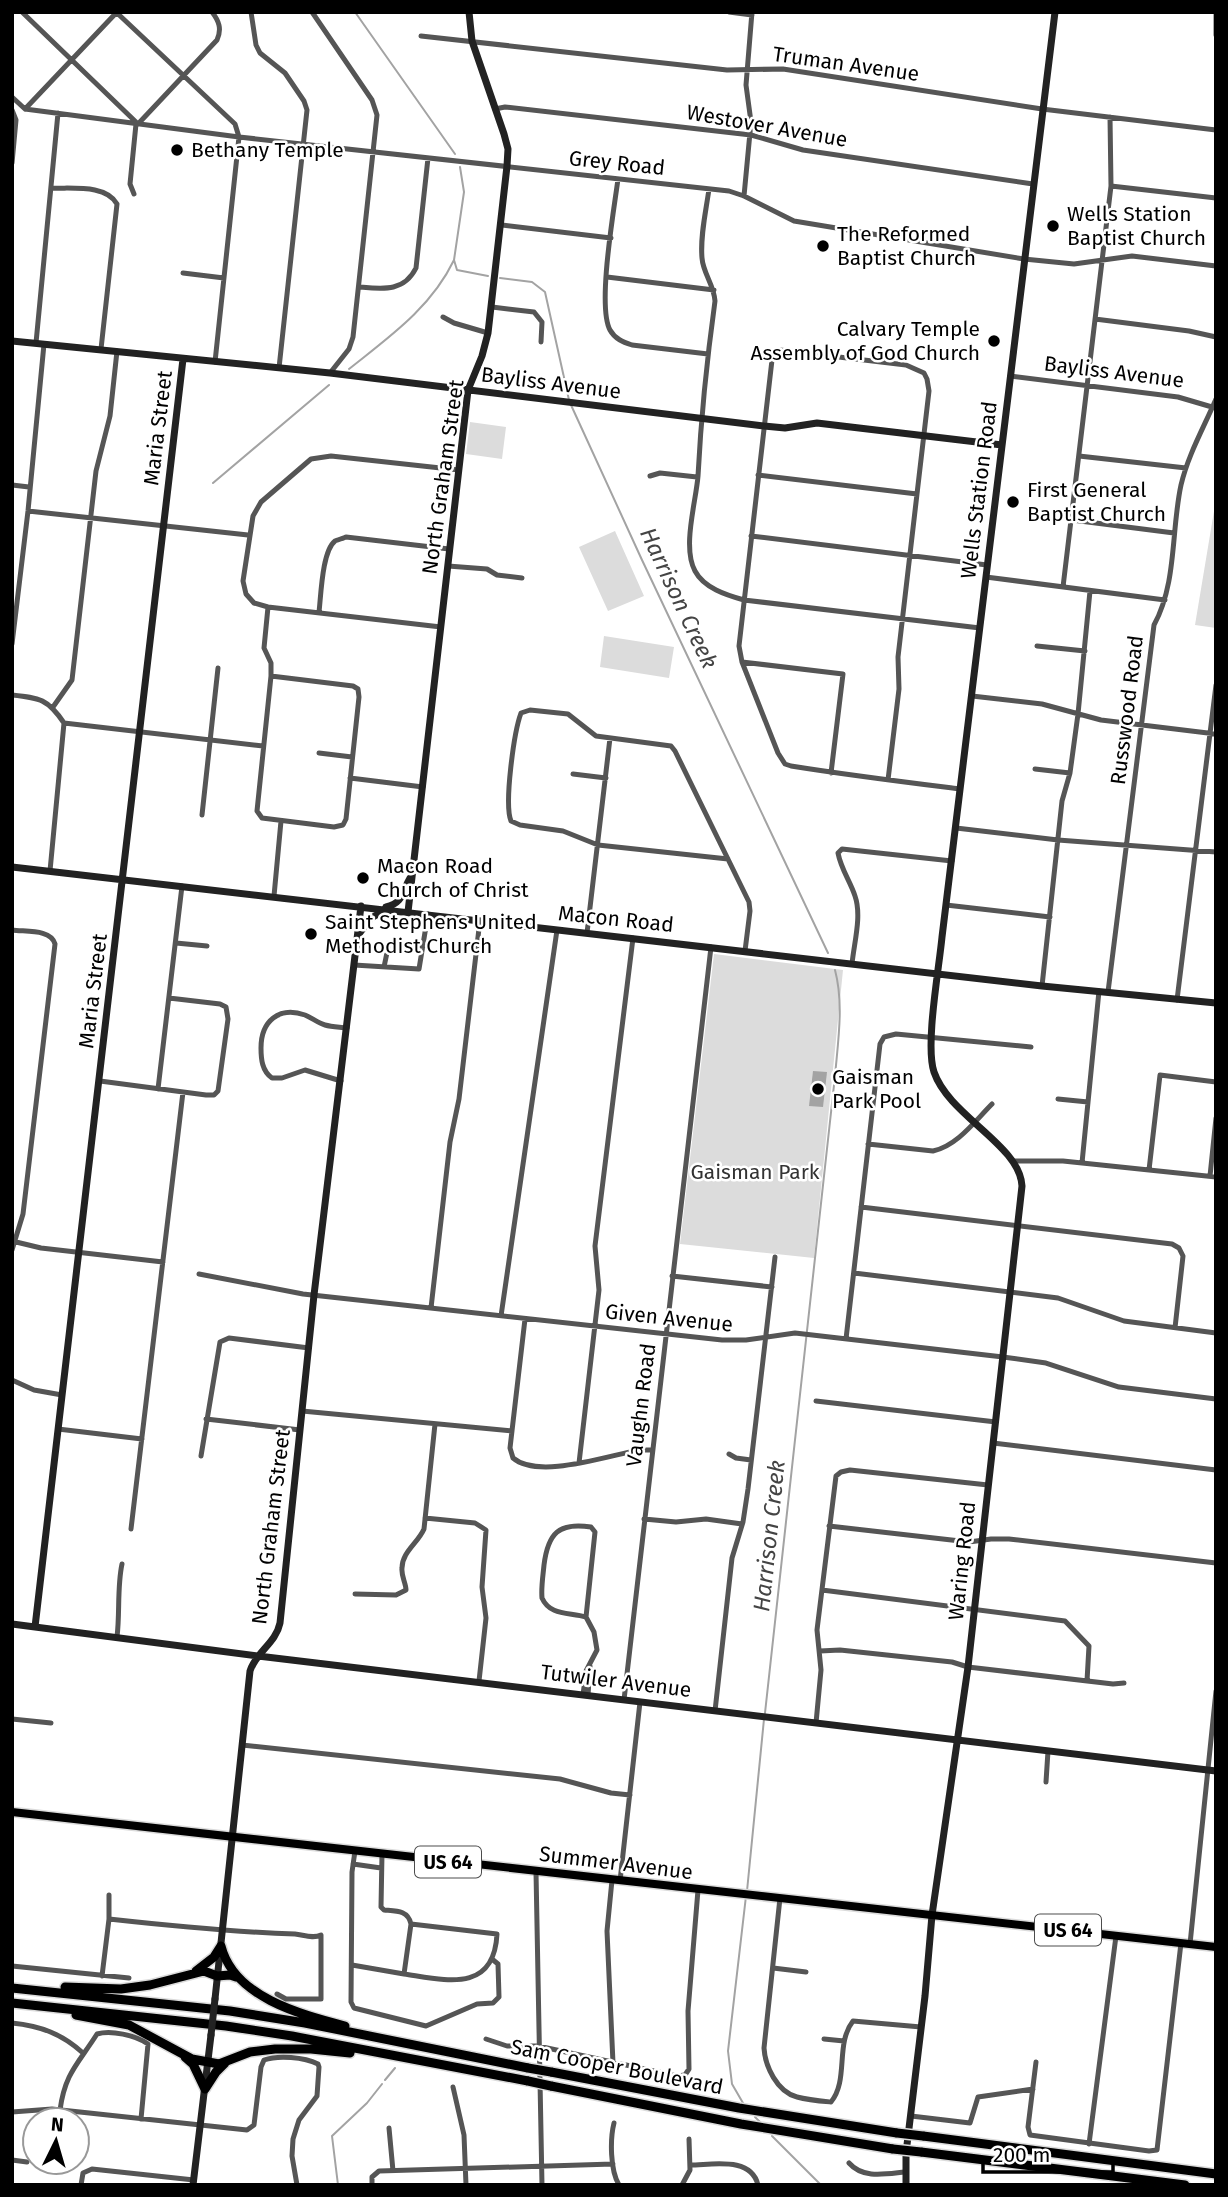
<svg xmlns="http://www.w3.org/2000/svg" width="1228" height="2197" viewBox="0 0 1228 2197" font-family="'Fira Sans',sans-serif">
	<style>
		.green { fill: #dcdcdc }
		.water { fill: #a3a3a3 }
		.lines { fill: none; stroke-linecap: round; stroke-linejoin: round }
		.stream { stroke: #a3a3a3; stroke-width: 2 }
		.primary-casing { stroke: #dbdbdb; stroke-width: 11 }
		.highway-casing { stroke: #dbdbdb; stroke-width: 12 }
		.street { stroke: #555; stroke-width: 5 }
		.secondary { stroke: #222; stroke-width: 7 }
		.primary { stroke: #000; stroke-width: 8 }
		.highway { stroke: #000; stroke-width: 9 }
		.highway-bridge-casing { stroke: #dbdbdb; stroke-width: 12; stroke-linecap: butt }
		.secondary-bridge { stroke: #222; stroke-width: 7 }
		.highway-bridge { stroke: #000; stroke-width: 9 }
		.poi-dot { fill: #000; stroke: #fff; stroke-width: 2.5 }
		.labels { text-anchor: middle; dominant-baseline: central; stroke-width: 5; stroke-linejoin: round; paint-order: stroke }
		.shield { fill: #fff; stroke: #4c4c4c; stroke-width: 2 }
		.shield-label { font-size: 19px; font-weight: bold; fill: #000 }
		.street-label { font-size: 21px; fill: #000; stroke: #fff }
		.poi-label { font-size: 21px; fill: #000; stroke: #fff; text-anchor: start }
		.park-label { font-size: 21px; fill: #333; stroke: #fff }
		.water-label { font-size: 23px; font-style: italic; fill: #444; stroke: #fff }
	</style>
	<rect width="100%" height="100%" fill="#fff"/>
	<path class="green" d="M470 422 506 427 502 459 466 454Z
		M1216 499V628L1195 625Z
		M615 531 644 596 608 611 579 547Z
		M604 636 674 647 669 678 600 667Z
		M714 954 843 970 814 1258 680 1244Z"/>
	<path class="water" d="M813 1071 827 1072 823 1107 809 1106Z"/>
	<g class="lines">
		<path class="stream" d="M355 12 455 154
			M460 167 464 192 454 260 457 270 488 276
			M500 278 532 282 545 292 569 400
			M349 369C389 337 431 308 454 260
			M571 405 642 560 828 953
			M213 483 329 385
			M765 1713 835 1076C838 1041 844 1004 835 970
			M747 1891 764 1719
			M385 2080 395 2068
			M743 2103 732 2084 728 2051 746 1896
			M755 2117 760 2122
			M772 2136 821 2185
			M338 2185 332 2136 367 2103 382 2084"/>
		<defs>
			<path id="primary" d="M12 1812 1216 1947"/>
			<path id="highway" d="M221 1946C234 1997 299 2014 345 2026
				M196 1971 214 1957 221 1946
				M65 1987 121 1989 150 1985 204 1971 217 1976 230 1975 236 1977
				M12 1988 230 2011 305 2023 528 2068
				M12 2003 226 2026 292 2036 528 2081
				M76 2015 129 2025 192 2059 219 2064 250 2052 275 2049H311L350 2053
				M185 2057 193 2064 205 2089
				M551 2072 739 2108 897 2133
				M551 2086 741 2124 893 2149
				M205 2089 216 2072 225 2063
				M923 2136 1216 2174
				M921 2152 1185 2185"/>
		</defs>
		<use href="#primary" class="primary-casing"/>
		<use href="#highway" class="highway-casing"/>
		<path class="street" d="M22 12 138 124 217 40C222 29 219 21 212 12
			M116 12 235 124 239 137 215 362
			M251 12 256 45 260 53 285 73 304 101 307 110 279 368
			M312 12 372 100 377 115 353 337 349 349 330 373
			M729 12 752 15
			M1216 13V35
			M421 36 727 70 783 69 1042 109 1216 130
			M12 97 25 109 239 137 729 191 744 196 794 221 1024 259 1074 264 1132 256 1216 266
			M25 109 117 12
			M495 109 505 107 751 135 803 150 1033 184
			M12 110 16 120 12 163
			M618 179C614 210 597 306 610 330 615 339 623 342 632 345L708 354
			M1111 186 1216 198
			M51 188C72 189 106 184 117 204L101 349
			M709 189C706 211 700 236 702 258 703 273 714 285 715 301 707 359 701 417 698 476 696 502 682 547 695 571 704 588 726 595 744 600L980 628
			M134 194 130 184 136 124
			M744 196 751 122 746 85 752 12
			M502 225 611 238
			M183 273 224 278
			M607 277 714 290
			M360 287C383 289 404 292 416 268L428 158
			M492 307 534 312 542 322 541 342
			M443 317 454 323 488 333
			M1095 319 1189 331 1216 337
			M36 343 58 113
			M1010 376 1178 397 1212 407
			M1079 456 1186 468
			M758 475 917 494
			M650 476 660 473 697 477
			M12 485 29 487
			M28 511 248 535
			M1072 520 1174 533
			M751 536 987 565
			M448 566 487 569 497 575 522 578
			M986 577 1165 600
			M1063 587 1111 186 1110 117
			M268 607 264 648 271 663V676L257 811 262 818 334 827 343 825 346 819 359 697 358 689 353 686 271 676
			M319 612C321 596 322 551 335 541 337 540 344 538 346 537L449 549
			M441 627 268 607 254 603 246 594 243 581 253 516 261 502 311 459 331 456 459 470
			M12 644 28 511 44 344
			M1037 646 1085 651
			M742 662 843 674 831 773
			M12 695C40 698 48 699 64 723L263 746
			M972 696 1042 704 1101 720 1216 734
			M53 707 72 680 96 471 110 416 117 351
			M319 753 352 757
			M1035 769 1070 773
			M573 774 606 778
			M350 778 423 787
			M888 780 899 689 898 657 929 391 927 379 924 373 906 365 780 350 774 353 772 360 739 646 742 662 778 753 785 764 791 766C847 775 904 782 960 789
			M202 815 218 668
			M956 828 1058 840 1216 852
			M728 859 598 845 563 831 520 825 511 821C504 804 514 732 521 713L530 710 568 714 596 736 671 746 675 751 749 902 750 911 745 951
			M50 871 64 723
			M274 896 281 821
			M946 905 1050 917
			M12 930C26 932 51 929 55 944L23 1214 12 1250
			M587 933 610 738
			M176 943 207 946
			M852 964C854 943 862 916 855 896 850 881 841 869 838 853L842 849 952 861
			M354 965 419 969 428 914
			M384 967 389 943 424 946
			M1042 986 1062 801 1070 773 1078 714 1090 591
			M1108 992 1154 625C1177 583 1171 531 1181 485 1188 455 1204 427 1216 399
			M1177 1000 1216 685
			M100 1081 206 1095H214L218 1091 228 1019 226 1007 220 1004 169 998
			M341 1081 305 1070 282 1078H272C262 1071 261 1059 261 1048 261 1021 279 1006 305 1015 312 1018 318 1023 325 1025 332 1027 340 1027 347 1028
			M158 1089 182 886
			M1058 1099 1088 1102
			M868 1144 933 1151C957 1146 975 1121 992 1104
			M1014 1161H1063L1216 1177
			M1082 1163 1099 991
			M1149 1170 1160 1075 1216 1082
			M1210 1176 1216 1118
			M861 1207 1172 1244 1179 1248 1183 1256 1175 1328
			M12 1241 41 1248 163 1262
			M854 1273 1058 1298 1124 1321 1216 1333
			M199 1274 303 1294 722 1340H746L795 1333 1003 1357 1046 1363 1119 1387 1216 1399
			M672 1276 772 1287
			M431 1308 450 1142 459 1099 480 920
			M501 1316 557 930
			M525 1319 510 1448 513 1458C539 1480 609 1455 640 1450H652
			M846 1339 880 1044 884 1037 896 1034 1031 1047
			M12 1380 34 1390 62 1395
			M816 1401 996 1422
			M302 1411 512 1431
			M206 1419 300 1430
			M58 1429 142 1439
			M993 1443 1216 1470
			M729 1454 736 1458 751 1460
			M201 1456 220 1342 229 1338 309 1348
			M579 1463 599 1290 595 1246 633 938
			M425 1518 475 1523 486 1530 482 1587 486 1618 479 1681
			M644 1519 676 1522 706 1519 742 1524
			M829 1526 969 1542 991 1539H1009L1216 1563
			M131 1529 183 1092
			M822 1590 1065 1621 1089 1646 1087 1681
			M355 1594 396 1595 406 1590C406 1583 401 1576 402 1568 402 1552 418 1543 424 1529L435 1424
			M117 1637C120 1613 117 1587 122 1564
			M820 1651 840 1650 952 1662 968 1667 1113 1684 1124 1683
			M583 1695 586 1671 597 1650 594 1632 586 1617 595 1532 591 1527C559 1522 548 1533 544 1565 543 1576 541 1587 542 1598 550 1616 569 1612 586 1617
			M588 1695 590 1666
			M624 1700 711 947
			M715 1711 732 1558 743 1522 748 1489 775 1257
			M12 1719 51 1723
			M816 1723 821 1670 817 1630 836 1476 841 1472 850 1470 988 1485
			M242 1745 560 1779 611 1793 630 1795
			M1046 1782 1048 1751
			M355 1851 352 1872 351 2002 354 2008 426 2026 477 2004 493 2003 499 1997 498 1964 492 1959
			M353 1864 381 1868
			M536 1872 542 2185
			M612 1880 607 1931 613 2063
			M620 1881 640 1702
			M780 1898 764 2048C765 2066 777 2092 797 2097 808 2100 820 2101 831 2102 849 2080 835 2044 853 2021L921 2027
			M109 1919C172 1926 232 1932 295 1934 304 1935 313 1939 321 1935V1999H286L277 1994
			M1190 1944 1216 1691
			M352 1965 404 1974 411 1924C408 1910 396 1911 384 1910L381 1907 382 1854
			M12 1966 129 1978
			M773 1968 806 1972
			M404 1974C445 1980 494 1994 497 1934L411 1924
			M102 1976 109 1919V1895
			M12 2023C41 2026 62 2034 83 2053
			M486 2039 507 2046H538L677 2076 685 2075 689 2069 688 2011 698 1890
			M824 2039 844 2041
			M1036 2062 1028 2127 1030 2135 1149 2151 1157 2150 1181 1943
			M453 2087 464 2135 466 2185
			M60 2110C65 2073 78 2064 97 2034 111 2030 135 2035 148 2044L141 2119
			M12 2112 52 2109 247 2130 254 2125 261 2067 264 2060C278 2055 304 2057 318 2064L319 2067 317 2096 299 2120 293 2139 292 2156 297 2185
			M911 2116 970 2123 978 2097 1033 2089
			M614 2123C610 2139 610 2170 619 2185
			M389 2128 393 2171
			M1089 2144 1116 1936
			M12 2160 27 2162
			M849 2163C863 2179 885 2174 905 2172
			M690 2165C712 2165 751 2156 758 2185
			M81 2185 83 2173 92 2169 194 2180
			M372 2185V2177L379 2171 613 2164
			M682 2185 690 2170 689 2139"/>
		<path class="secondary" d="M12 341 330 373 764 426 785 428 817 423 1002 445
			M12 867 1042 986 1216 1003
			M386 907C404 903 402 891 410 878
			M408 912 468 390 482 356 488 333 507 166 508 149 504 134 472 41 469 12
			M359 934 371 918 386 910
			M12 1624 258 1656 1216 1771
			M35 1627 183 359
			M215 1999 250 1671C256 1652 276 1643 280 1623L314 1295 361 906
			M193 2185 211 2035
			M906 2185V2153L925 1996 932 1915 968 1667 1022 1186C1020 1145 949 1116 934 1072 925 1045 939 969 942 937L1055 12"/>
		<use href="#primary" class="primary"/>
		<use href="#highway" class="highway"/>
		<defs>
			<path id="highway-bridge" d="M528 2068 551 2072
				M528 2081 551 2086
				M897 2133 923 2136
				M893 2149 921 2152"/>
		</defs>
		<use href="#highway-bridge" class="highway-bridge-casing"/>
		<path class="secondary-bridge" d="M211 2035 215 1999"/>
		<use href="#highway-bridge" class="highway-bridge"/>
	</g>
	<g class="poi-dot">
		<circle cx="177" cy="150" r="7"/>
		<circle cx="1053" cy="226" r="7"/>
		<circle cx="823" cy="246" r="7"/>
		<circle cx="994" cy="341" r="7"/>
		<circle cx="1013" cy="502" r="7"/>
		<circle cx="363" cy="878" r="7"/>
		<circle cx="311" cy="934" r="7"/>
		<circle cx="818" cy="1089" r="7"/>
	</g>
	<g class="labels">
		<g class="shield">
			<rect x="415" y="1846.5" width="66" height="31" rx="5"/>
			<rect x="1035" y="1914.5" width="66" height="31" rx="5"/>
		</g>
		<g class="shield-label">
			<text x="448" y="1862">US 64</text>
			<text x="1068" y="1930">US 64</text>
		</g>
		<g class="street-label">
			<text transform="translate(846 64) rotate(8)">Truman Avenue</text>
			<text transform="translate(767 126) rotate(10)">Westover Avenue</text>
			<text transform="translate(617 163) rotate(6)">Grey Road</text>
			<text transform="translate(1114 372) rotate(7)">Bayliss Avenue</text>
			<text transform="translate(551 383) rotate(7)">Bayliss Avenue</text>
			<text transform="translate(158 428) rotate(-83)">Maria Street</text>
			<text transform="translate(443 477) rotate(-82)">North Graham Street</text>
			<text transform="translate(979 490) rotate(-83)">Wells Station Road</text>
			<text transform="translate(1127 710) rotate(-83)">Russwood Road</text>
			<text transform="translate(616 919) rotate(6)">Macon Road</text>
			<text transform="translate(93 991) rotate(-83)">Maria Street</text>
			<text transform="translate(669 1318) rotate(6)">Given Avenue</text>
			<text transform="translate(641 1405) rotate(-83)">Vaughn Road</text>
			<text transform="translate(271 1527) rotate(-83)">North Graham Street</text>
			<text transform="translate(962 1561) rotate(-84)">Waring Road</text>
			<text transform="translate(616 1681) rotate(7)">Tutwiler Avenue</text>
			<text transform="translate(616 1863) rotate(7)">Summer Avenue</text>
			<text transform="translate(617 2067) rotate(11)">Sam Cooper Boulevard</text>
		</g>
		<g class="poi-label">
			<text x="191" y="150">Bethany Temple</text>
			<text x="1067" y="214">Wells Station<tspan x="1067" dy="24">Baptist Church</tspan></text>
			<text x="837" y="234">The Reformed<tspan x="837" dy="24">Baptist Church</tspan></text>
			<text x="980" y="329" text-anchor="end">Calvary Temple<tspan x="980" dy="24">Assembly of God Church</tspan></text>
			<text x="1027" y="490">First General<tspan x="1027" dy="24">Baptist Church</tspan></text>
			<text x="377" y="866">Macon Road<tspan x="377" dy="24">Church of Christ</tspan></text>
			<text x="325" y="922">Saint Stephens United<tspan x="325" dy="24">Methodist Church</tspan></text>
			<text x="832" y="1077">Gaisman<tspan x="832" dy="24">Park Pool</tspan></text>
		</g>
		<g class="park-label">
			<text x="755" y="1172">Gaisman Park</text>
		</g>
		<g class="water-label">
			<text transform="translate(679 598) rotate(65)">Harrison Creek</text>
			<text transform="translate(769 1536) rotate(-84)">Harrison Creek</text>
		</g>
	</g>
	<rect width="1228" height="2197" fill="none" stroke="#000000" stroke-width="28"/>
	<g transform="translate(56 2141) rotate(5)"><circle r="33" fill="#ffffff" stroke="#999999" stroke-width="2"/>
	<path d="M0-5L12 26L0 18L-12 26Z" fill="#000000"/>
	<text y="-10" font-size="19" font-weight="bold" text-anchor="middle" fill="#000000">N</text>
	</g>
	<path d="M983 2162v10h130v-10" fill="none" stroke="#000000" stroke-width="3.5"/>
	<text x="993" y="2162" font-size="21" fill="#000000" stroke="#ffffff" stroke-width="5" paint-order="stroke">200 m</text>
</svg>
